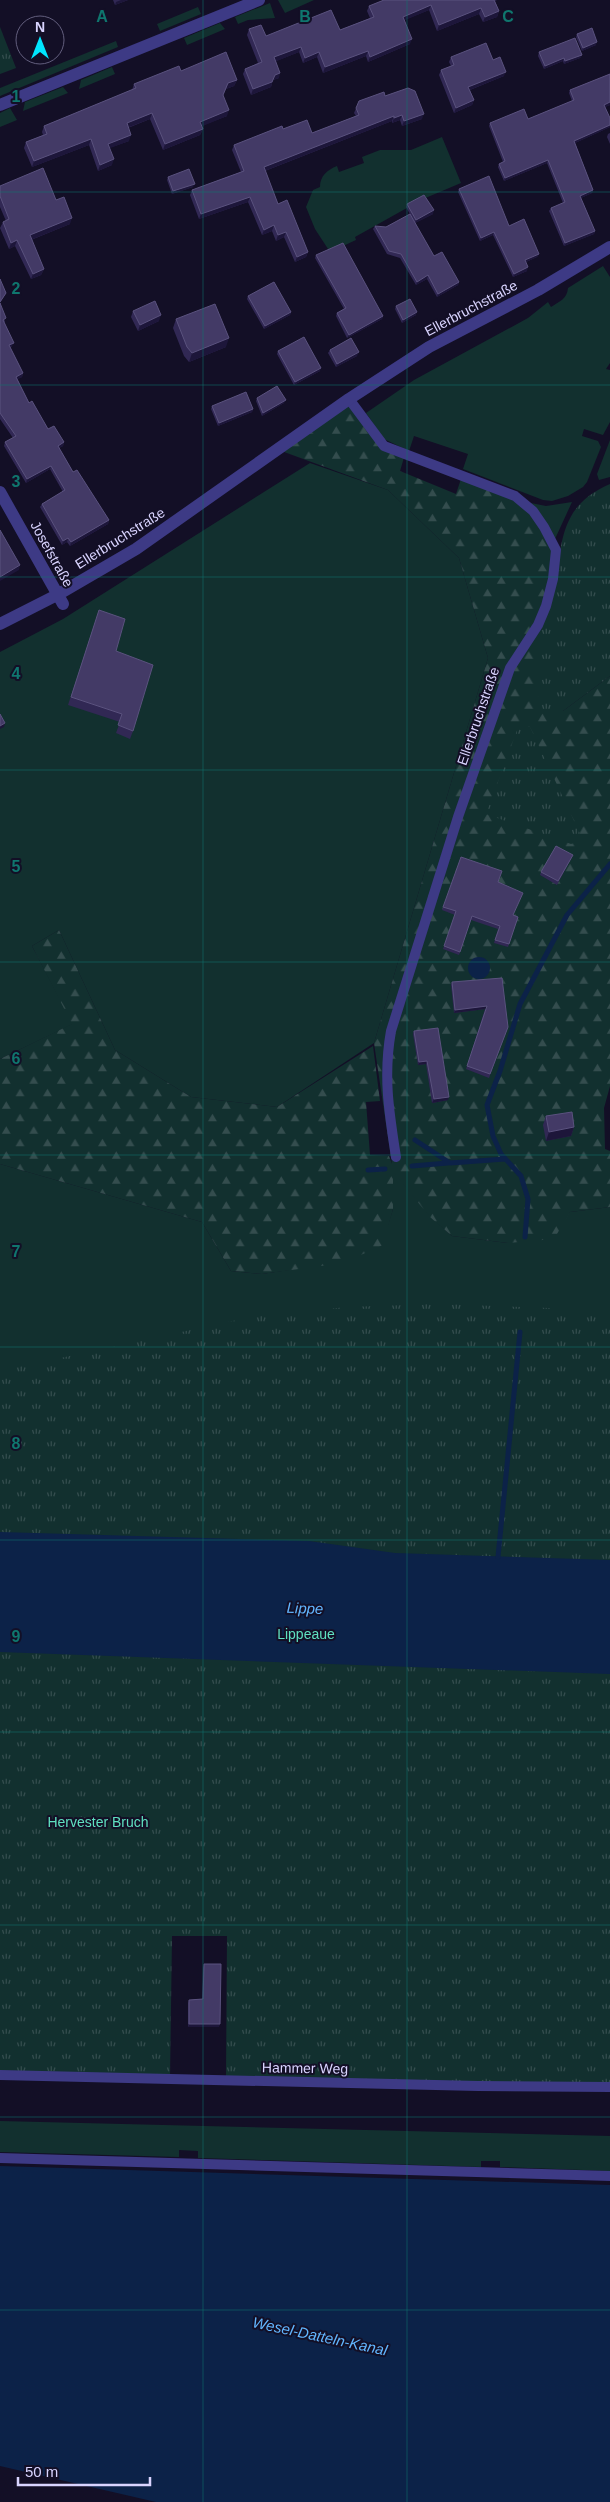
<svg xmlns="http://www.w3.org/2000/svg" width="610" height="2502" viewBox="0 0 610 2502" font-family="Helvetica,sans-serif">
	<style>
		.green { fill: #12302f }
		.forest { fill: url(#forest-firs) }
		.park { fill: url(#park-tufts) }
		.water { fill: #0c2248 }
		.lines { fill: none; stroke-linecap: round; stroke-linejoin: round }
		.stream { stroke: #0c2248; stroke-width: 5 }
		.lane { stroke: #3d3a85; stroke-width: 10 }
		.street { stroke: #3d3a85; stroke-width: 12 }
		.wall { fill: #312854 }
		.shaded-wall { fill: #1d163a }
		.building { fill: #433a66; stroke: #5a527e }
		.grid { fill: none; stroke: #0f766e; stroke-width: 1; stroke-opacity: 0.55 }
		.labels { text-anchor: middle; dominant-baseline: central; stroke-width: 4; stroke-linejoin: round; paint-order: stroke }
		.street-label { font-size: 14px; fill: #d9d4ff; stroke: #130f26 }
		.park-label { font-size: 14px; fill: #5fe0c0; stroke: #130f26 }
		.water-label { font-size: 15px; font-style: italic; fill: #62b6ff; stroke: #130f26 }
		.grid-label { font-size: 16px; text-anchor: middle; font-weight: bold; fill: #0f766e; stroke: #130f26; stroke-width: 4; stroke-linejoin: round; paint-order: stroke }
	</style>
	<defs>
		<pattern id="forest-firs" width="22" height="20" patternUnits="userSpaceOnUse" patternTransform="scale(1.25)"><rect width="22" height="20" fill="#12302f"/><path d="M5 1l3.5 6h-7zM16 11l3.5 6h-7z" fill="#344d4e"/></pattern>
		<pattern id="park-tufts" width="24" height="20" patternUnits="userSpaceOnUse" patternTransform="scale(1.25)"><rect width="24" height="20" fill="#12302f"/><path d="M3 7l-1-3M5 7V3M7 7l1-3M15 17l-1-3M17 17v-4M19 17l1-3" fill="none" stroke="#344d4e"/></pattern>
	</defs>
	<rect width="100%" height="100%" fill="#130f26"/>
	<path class="green" d="M278 0H314L285 13Z
		M270 3 275 18 248 20 238 24 235 17Z
		M198 7 201 14 160 31 157 24Z
		M220 23 225 29 187 45 184 38Z
		M116 41 118 47 0 96V88Z
		M112 67 115 74 79 89 81 80Z
		M63 87 68 93 23 111 25 102Z
		M10 108 17 120 0 127V113Z
		M442 137 461 183 423 199 355 237 356 240 330 252 315 229 306 207 313 190 320 187C320 176 327 170 337 166L339 172 364 163 362 157 380 150H411Z
		M603 266 610 277V363L606 369 610 370V422L603 435 584 429 582 436 598 441 601 447 587 482 583 487 568 496 552 501 543 500 463 469 468 454 414 436 409 451 384 439 366 413 414 380 528 318 548 302 551 307C560 301 567 299 568 288Z
		M610 440V477L599 480 597 474Z
		M310 463 388 490 459 558 488 658 374 1043 277 1107 191 1097 115 1050 59 930 32 946 73 1024 0 1059V652L63 619Z
		M572 502 555 539 531 503 546 506Z
		M0 1164 202 1222 231 1271 262 1274 295 1269 388 1225 393 1209V1171L430 1216 452 1236 508 1243 570 1212 610 1207V1557L0 1434Z
		M0 2121 610 2136V2171L500 2167V2161H481V2167L198 2158V2151L179 2150V2157L0 2152Z"/>
	<path class="forest" d="M349 399 384 446 405 454 400 471 456 494 462 476 492 486 533 511 556 550 538 632V641L563 711 610 676V1086L604 1108 605 1149 610 1151V1207L570 1212 554 1239 508 1243 452 1236 430 1217 393 1172V1209L383 1245 343 1263 262 1274 231 1271 202 1222 0 1164V1059L72 1024 32 946 59 930 115 1050 191 1097 277 1107 373 1046 380 1101 366 1102 370 1155 389 1156 392 1164 374 1043 488 658 459 558 388 490 276 449Z"/>
	<path class="park" d="M0 27 16 68 0 74Z
		M610 484V676L563 711 552 713 541 710C535 687 536 670 538 646 538 641 537 635 538 631 542 618 550 611 553 596 563 547 556 507 610 484Z
		M519 725 530 727 583 840 571 844 486 814Z
		M438 1304 549 1308 610 1315V2091L226 2079 227 1936H172L170 2078 0 2072V1371L251 1317 347 1307Z"/>
	<path class="water" d="M468 968a11 11 0 1 1 22 0a11 11 0 1 1-22 0Z
		M0 1532 309 1541 395 1553 610 1560V1674L0 1652Z
		M0 2166 610 2185V2502H156L0 2466Z"/>
	<g class="lines">
		<path class="stream" d="M415 1140 450 1163 505 1159
			M412 1166 448 1163
			M368 1170 385 1169
			M525 1237 528 1199 521 1176 501 1154 493 1136 487 1105 500 1071 520 1004 567 915 610 864
			M498 1557 520 1332"/>
		<path class="lane" d="M349 399 384 446 515 496 533 511 544 527 556 550 553 579 546 606 538 625 510 668 458 817 391 1031C383 1076 389 1112 396 1157
			M0 2075 478 2086 610 2087
			M0 2158 610 2176"/>
		<path class="street" d="M0 105 259 0
			M0 492 63 604
			M0 624 57 595 136 549 349 399 429 347 538 290 610 247"/>
	</g>
	<path class="wall" d="M113 0H128L115 5Z
		M384 0H497L495 1 499 11 497 17 483 22 479 14 437 31 429 10 404 20 410 44 368 62 366 56 323 73 317 57 303 63 299 52 276 61 279 78 273 80 271 87 251 95 243 74 245 69 258 63 247 35 249 29 266 36 340 30 370 18 367 11 369 6Z
		M577 34 596 45 582 51 576 37Z
		M539 52 582 55 580 58 564 64 563 61 544 69 538 56Z
		M451 57 493 60 504 76 470 90 474 100 472 105 454 113 439 75 441 70 451 66 449 62Z
		M181 71 237 80 234 86 226 89 223 95 227 116 201 126 203 129 200 135 163 150 150 119 128 128 129 141 109 148 112 165 98 171 89 145 32 167 24 148 26 142 43 135 42 132 44 126 132 90 134 84Z
		M610 74V105L605 107 610 127 575 143 593 190 592 193 581 198 595 231 594 234 564 246 549 211 551 208 563 203 547 163 504 181 498 167 499 164 503 162 489 126 490 123 528 119 572 101 569 93 570 90Z
		M385 96 422 119 402 126 400 120 392 123V121L265 171 278 204 308 252 306 257 295 262 284 237 276 241 272 231 262 235 248 202 199 219 190 195 192 190 241 172 232 150 234 145 283 129 312 133 356 116 354 113 359 101Z
		M610 133V144L607 137 608 134Z
		M168 177 193 187 172 194 167 180Z
		M0 186 56 200 70 224 31 240 44 269 41 275 31 279 15 246 9 249 0 228 3 222 6 221 0 207Z
		M459 189 509 226 539 254 537 257 526 262 527 271 513 277 493 235 480 241 458 192Z
		M407 204 433 214 415 223 406 207Z
		M375 226 459 282 458 285 437 297 427 279 416 285 400 258 387 254 373 229Z
		M316 255 383 316 382 319 347 338 336 316 337 313 344 309 315 258Z
		M0 279 6 293 0 303 5 322H4L12 346 10 348 23 373 22 377 17 379 29 403 48 429 64 442 63 446 59 448 73 472 109 520 108 524 70 546 67 542 62 545 40 507 42 504 63 492 50 469 26 483 4 446 5 442 13 438 0 419Z
		M248 296 291 312 290 315 264 329 247 299Z
		M396 306 416 315 402 323 395 309Z
		M133 311 159 321 138 331 131 317Z
		M176 319 226 347 189 362 184 356 173 328Z
		M330 350 357 356 336 367 328 353Z
		M278 351 320 371 294 385 277 354Z
		M257 398 284 403 262 416 256 401Z
		M212 406 253 409 252 412 218 426 211 409Z
		M99 610 116 651 133 731 130 739 116 733 120 722 68 705Z
		M573 855 557 885 540 875 541 872Z
		M461 857 498 882 513 915 518 917 508 947 494 943 498 929 471 920 459 955 443 949 455 915 442 910Z
		M452 982 508 1027 489 1078 466 1069 485 1009 454 1013 451 985Z
		M414 1031 448 1100 432 1103 426 1064 418 1065 413 1034Z
		M546 1116 574 1127 571 1136 546 1141 543 1125Z
		M204 1964 219 2027H188V2003L189 2000 202 1999 203 1968Z"/>
	<path class="shaded-wall" d="M121 0H128L115 5 116 2Z
		M431 5 429 10 401 22 403 17Z
		M481 8 479 14 437 31 439 25Z
		M499 11 497 17 483 22 485 17Z
		M412 39 410 44 368 62 370 57Z
		M597 42 596 45 582 51 583 48Z
		M301 47 299 52 272 63 274 57Z
		M368 51 366 56 323 73 325 67Z
		M319 52 317 57 303 63 305 58Z
		M582 55 580 58 564 64 565 61Z
		M564 58 563 61 544 69 545 66Z
		M506 72 504 76 467 91 468 87Z
		M280 73 279 78 273 80 271 87 251 95 253 89 275 75Z
		M237 80 234 86 226 89 228 83Z
		M474 100 472 105 454 113 456 108Z
		M610 102V105L603 108 604 105Z
		M229 110 227 116 198 128 200 122Z
		M152 113 150 119 124 129 127 123Z
		M424 114 422 119 402 126 404 121Z
		M402 115 400 120 392 123 394 118Z
		M394 116 392 121 262 172 264 167Z
		M610 125V127L573 144 574 141Z
		M203 129 200 135 163 150 165 144Z
		M131 135 129 141 105 150 108 144Z
		M91 139 89 145 32 167 34 161Z
		M114 159 112 165 98 171 100 165Z
		M548 160 547 163 504 181 505 178Z
		M195 184 193 187 172 194 173 191Z
		M593 190 592 193 579 199 580 196Z
		M250 197 248 202 199 219 201 214Z
		M434 210 433 214 415 223 416 220Z
		M72 218 70 224 28 241 30 235Z
		M274 225 272 231 262 235 264 230Z
		M595 231 594 234 564 246 565 243Z
		M286 232 284 237 276 241 278 235Z
		M494 232 493 235 480 241 481 238Z
		M17 240 15 246 9 249 11 243Z
		M308 252 306 257 295 262 297 257Z
		M539 254 537 257 524 263 525 260Z
		M528 267 527 271 513 277 514 274Z
		M44 269 41 275 31 279 33 274Z
		M428 275 427 279 416 285 417 282Z
		M459 282 458 285 437 297 438 294Z
		M291 312 290 315 264 329 265 326Z
		M417 312 416 315 402 323 403 320Z
		M161 315 159 321 138 331 140 325Z
		M383 316 382 319 347 338 349 335Z
		M229 338 226 347 189 362 192 353Z
		M14 343 12 346 7 349 9 345Z
		M359 352 357 356 336 367 337 364Z
		M321 368 320 371 294 385 295 382Z
		M23 373 22 377 15 381 16 377Z
		M286 400 284 403 262 416 263 413Z
		M253 409 252 412 218 426 219 423Z
		M64 442 63 446 57 449 58 446Z
		M51 466 50 469 26 483 27 479Z
		M109 520 108 524 70 546 71 542Z
		M68 538 67 542 62 545 63 541Z
		M20 565 19 570 0 581V577Z
		M5 723 4 727 0 729V726Z
		M487 1006 485 1009 454 1013 455 1010Z
		M427 1061 426 1064 418 1065 419 1062Z
		M449 1097 448 1100 432 1103 434 1099Z
		M574 1127 571 1136 546 1141 549 1132Z
		M189 2024H220L219 2027H188Z"/>
	<path class="building" d="M384 0H494L499 11 485 17 481 8 439 25 431 5 403 17 412 39 370 57 368 51 325 67 319 52 305 58 301 47 274 57 280 73 275 75 272 82 253 89 245 69 262 62 249 29 261 25 266 36 331 10 340 30 374 17 369 6Z
		M592 28 597 42 583 48 577 34Z
		M575 38 582 55 565 61 564 58 545 66 539 52Z
		M486 43 493 60 500 57 506 72 468 87 474 100 456 108 441 70 454 65 451 57Z
		M226 52 237 80 228 83 223 95 229 110 200 122 203 129 165 144 152 113 127 123 131 135 108 144 114 159 100 165 91 139 34 161 26 142 47 134 44 126 136 88 134 84 179 66 181 71Z
		M610 74V102L604 105 610 118V125L574 141 593 190 580 196 595 231 565 243 551 208 565 202 548 160 505 178 499 164 505 161 490 123 524 109 528 119 574 100 570 90Z
		M408 88 415 91 424 114 404 121 402 115 394 118V116L264 167 278 204 287 200 308 252 297 257 286 232 278 235 274 225 264 230 250 197 201 214 192 190 244 171 234 145 282 126 283 129 307 120 312 133 359 115 356 108 359 101 384 92 385 96Z
		M43 168 56 200 64 197 72 218 30 235 44 269 33 274 17 240 11 243 3 222 9 219 0 196V186Z
		M189 169 195 184 173 191 168 177Z
		M489 176 509 226 524 219 539 254 525 260 528 267 514 274 494 232 481 238 459 189Z
		M424 195 434 210 416 220 407 204Z
		M410 214 434 256 442 252 459 282 438 294 428 275 417 282 401 254 389 251 375 226 386 227Z
		M343 243 383 316 349 335 337 313 346 308 316 255Z
		M0 279 6 293 0 302Z
		M274 282 291 312 265 326 248 296Z
		M410 299 417 312 403 320 396 306Z
		M155 301 161 315 140 325 133 311Z
		M0 303 6 318 3 320 14 343 9 345 23 373 16 377 29 403 32 401 48 429 54 426 64 442 58 446 73 472 77 470 109 520 71 542 68 538 63 541 42 504 65 490 51 466 27 479 5 442 16 436 0 413Z
		M215 304 229 338 192 353 187 347 176 319Z
		M304 337 321 368 295 382 278 351Z
		M351 338 359 352 337 364 330 350Z
		M277 386 286 400 263 413 257 398Z
		M246 392 253 409 219 423 212 406Z
		M0 530 20 565 0 577Z
		M99 610 125 619 116 651 153 665 133 731 118 725 122 714 71 697Z
		M0 714 5 723 0 726Z
		M556 846 573 855 558 881 541 872Z
		M461 857 502 871 498 882 523 893 513 915 518 917 509 944 495 940 500 926 472 916 460 952 444 946 456 911 443 907Z
		M502 978 508 1027 490 1074 467 1066 487 1006 455 1010 452 982Z
		M438 1028 449 1097 434 1099 427 1061 419 1062 414 1031Z
		M572 1112 574 1127 549 1132 546 1116Z
		M204 1964H221L220 2024H189V2000L203 1999Z"/>
	<path class="grid" d="M203 0V2502M407 0V2502M0 192H610M0 385H610M0 577H610M0 770H610M0 962H610M0 1155H610M0 1347H610M0 1540H610M0 1732H610M0 1925H610M0 2117H610M0 2310H610"/>
	<g class="labels">
		<g class="street-label">
			<text transform="translate(471 308) rotate(-28)">Ellerbruchstraße</text>
			<text transform="translate(120 538) rotate(-32)">Ellerbruchstraße</text>
			<text transform="translate(52 554) rotate(61)">Josefstraße</text>
			<text transform="translate(478 716) rotate(-71)">Ellerbruchstraße</text>
			<text transform="translate(305 2068) rotate(1)">Hammer Weg</text>
		</g>
		<g class="park-label">
			<text x="306" y="1634">Lippeaue</text>
			<text x="98" y="1822">Hervester Bruch</text>
		</g>
		<g class="water-label">
			<text transform="translate(305 1608) rotate(2)">Lippe</text>
			<text transform="translate(320 2336) rotate(12)">Wesel-Datteln-Kanal</text>
		</g>
	</g>
	<g class="grid-label">
		<text x="102" y="22">A</text>
		<text x="305" y="22">B</text>
		<text x="508" y="22">C</text>
		<text x="16" y="102">1</text>
		<text x="16" y="294">2</text>
		<text x="16" y="487">3</text>
		<text x="16" y="679">4</text>
		<text x="16" y="872">5</text>
		<text x="16" y="1064">6</text>
		<text x="16" y="1257">7</text>
		<text x="16" y="1449">8</text>
		<text x="16" y="1642">9</text>
	</g>
	<g transform="translate(40 40)"><circle r="24" fill="#130f26" stroke="#625e7d"/>
	<path d="M0-4L9 19L0 12L-9 19Z" fill="#00e5ff"/>
	<text y="-8" font-size="14" font-weight="bold" text-anchor="middle" fill="#d9d4ff">N</text>
	</g>
	<path d="M18 2477v8h132v-8" fill="none" stroke="#d9d4ff" stroke-width="2.5"/>
	<text x="25" y="2477" font-size="15" fill="#d9d4ff" stroke="#130f26" stroke-width="4" paint-order="stroke">50 m</text>
</svg>
